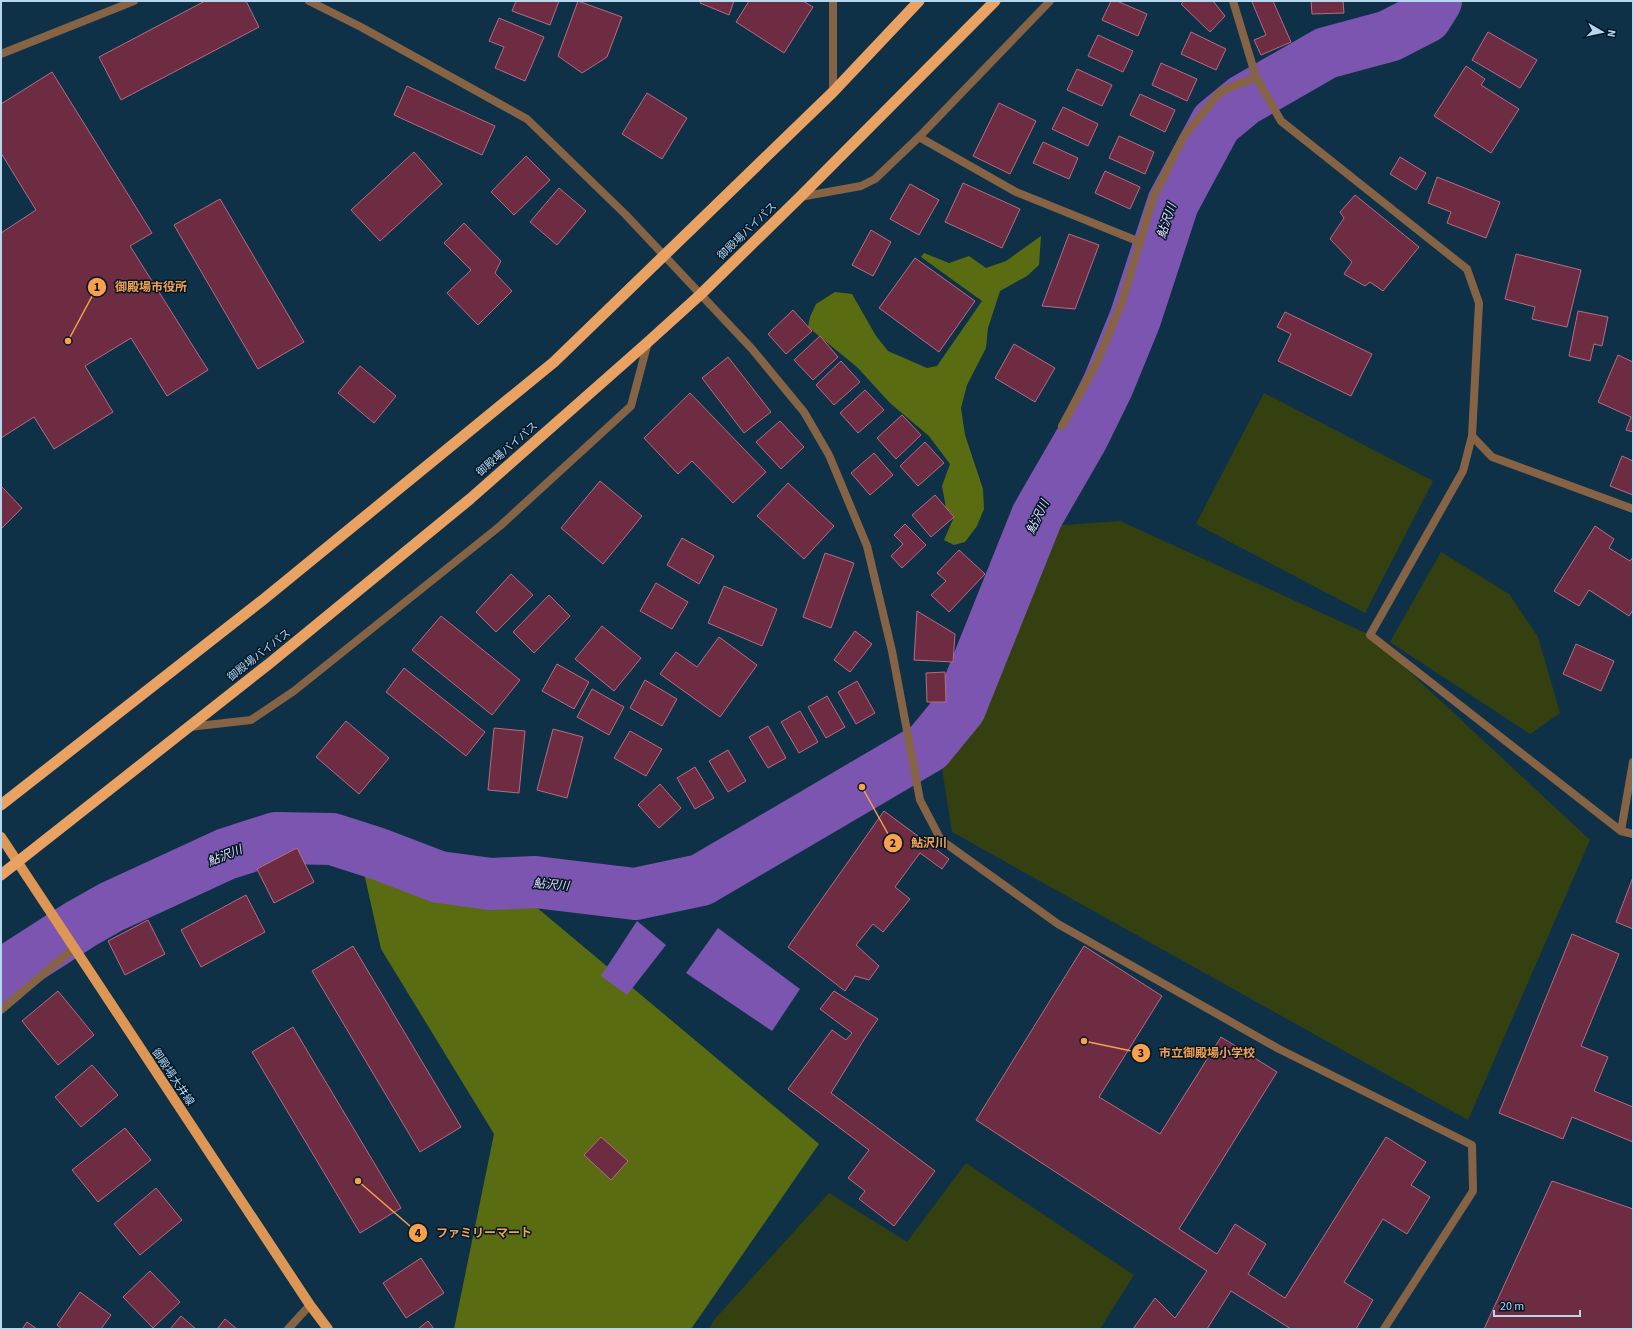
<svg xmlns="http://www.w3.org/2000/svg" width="1634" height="1330" viewBox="0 0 1634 1330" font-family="'Source Sans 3','Noto Sans JP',sans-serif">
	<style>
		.green { fill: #354011 }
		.forest { fill: #596c11 }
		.water { fill: #7c55b0 }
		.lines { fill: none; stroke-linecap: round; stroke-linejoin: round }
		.river { stroke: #7c55b0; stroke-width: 52 }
		.building { fill: #6d2c42; stroke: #b56c82 }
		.minor { stroke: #866345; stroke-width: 8 }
		.tertiary { stroke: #866345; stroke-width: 8 }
		.primary { stroke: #de9654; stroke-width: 10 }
		.trunk { stroke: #eaa263; stroke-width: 11 }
		.labels { text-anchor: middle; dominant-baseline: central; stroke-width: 3; stroke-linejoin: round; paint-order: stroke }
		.street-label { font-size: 11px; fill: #b7d7ef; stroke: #00182a }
		.water-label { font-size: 12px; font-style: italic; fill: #e4dcf4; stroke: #00182a }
		.leader { fill: none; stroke: #f9a04c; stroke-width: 1.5 }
		.callout-dot { fill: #f9a04c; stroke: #00182a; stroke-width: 1.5 }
		.mark-label { font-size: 12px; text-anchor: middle; font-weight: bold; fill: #111 }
		.callout-label { font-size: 12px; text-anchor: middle; font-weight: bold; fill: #f9a04c; stroke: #00182a; stroke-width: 3; stroke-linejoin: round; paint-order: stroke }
	</style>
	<rect width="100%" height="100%" fill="#0e3148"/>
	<path class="green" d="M1264 393 1433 481 1365 613 1196 524Z
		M1120 521 1370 635 1590 840 1468 1120 952 832 942 768 1051 526Z
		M1441 552 1509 594 1538 637 1560 713 1530 734 1390 642Z
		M966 1163 1134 1275 1100 1329H709L714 1320 829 1193 907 1242Z"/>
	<path class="forest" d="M1041 236 1039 265 1027 276 1000 291 988 328 986 348 967 385 961 408 965 435 983 489 984 509 977 526 965 542 954 545 944 540 954 517 946 508 942 486 950 464 929 436 890 403 857 367 808 327 810 317 816 304 835 292 852 294 876 336 888 351 927 368 937 366 982 301 921 257 924 253 949 263 969 256 986 268 1006 261Z
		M362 864 529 901 819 1144 691 1329H454L494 1134 381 949Z"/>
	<path class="water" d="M637 921 666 945 627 995 601 976Z
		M718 928 800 989 772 1031 686 973Z"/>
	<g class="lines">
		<path class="river" d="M1 981 14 967 81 924 111 907 226 854 276 838 332 839 376 853 439 877 491 884 535 882 635 894 701 880 928 747 960 708 1037 516 1082 438 1108 385 1135 319 1173 203 1216 123 1244 100 1326 53 1389 36 1426 17 1436 1"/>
	</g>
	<path class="building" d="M205 1H246L259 27 121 100 99 57Z
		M516 1H559L550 25 512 11Z
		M578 1 622 17 607 57 582 73 558 56Z
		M701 1H734L729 15 700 3Z
		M749 1H803L813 7 784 53 736 22Z
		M1111 1H1117L1147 14 1138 36 1102 20Z
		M1184 1H1213L1225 16 1210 32 1181 4Z
		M1253 1H1273L1291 42 1261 55 1254 40 1266 35 1252 2Z
		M1311 1H1343L1344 13 1312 14Z
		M499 18 544 37 525 81 495 68 504 47 489 41Z
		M1191 32 1226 49 1216 70 1181 54Z
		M1488 32 1537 60 1520 88 1472 60Z
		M1098 35 1133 51 1123 72 1088 56Z
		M1161 63 1197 79 1187 101 1152 85Z
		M1466 66 1485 79 1481 85 1519 109 1491 153 1434 116Z
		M1077 69 1112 85 1102 106 1067 90Z
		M52 72 152 233 130 246 208 370 167 396 131 338 85 366 113 412 54 449 34 417 1 438V233L36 210 1 153V104Z
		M407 86 495 126 482 155 394 115Z
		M647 93 687 118 662 159 622 134Z
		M1140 94 1175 110 1165 132 1130 115Z
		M999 103 1036 121 1010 174 973 156Z
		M1063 107 1098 124 1088 146 1052 129Z
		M1119 136 1154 152 1145 174 1109 158Z
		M1043 142 1078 158 1069 179 1033 163Z
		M414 152 442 184 380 241 351 210Z
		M526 156 550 180 514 215 491 192Z
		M1400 157 1426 173 1416 190 1390 174Z
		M1105 171 1140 187 1130 209 1095 193Z
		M1437 177 1500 202 1486 238 1447 223 1451 212 1428 203Z
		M963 183 1020 209 1002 248 945 222Z
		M910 184 939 200 919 235 890 219Z
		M559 188 586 211 557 245 530 222Z
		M1355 195 1419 247 1383 291 1370 282 1365 286 1344 274 1352 262 1330 239 1344 218 1340 212Z
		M220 199 304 342 258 369 174 225Z
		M464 223 501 261 495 273 512 291 478 325 447 293 471 270 444 243Z
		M871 230 891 242 873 276 852 265Z
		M1069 234 1099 245 1075 309 1042 306Z
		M1516 254 1581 270 1567 327 1532 319 1535 307 1505 299Z
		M915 258 975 301 939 352 879 308Z
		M793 310 812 331 786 354 768 334Z
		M1578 311 1608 317 1602 346 1594 344 1590 361 1569 356Z
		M1285 312 1372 354 1351 396 1278 361 1291 334 1277 327Z
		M820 336 838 357 813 380 794 360Z
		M1014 344 1055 368 1035 402 995 378Z
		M1618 355 1633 362V432L1626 430 1631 417 1598 402Z
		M728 357 771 412 744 433 702 378Z
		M841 361 860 382 834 405 816 385Z
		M360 366 396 396 374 423 338 393Z
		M865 390 884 410 858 433 840 413Z
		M690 393 766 472 733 503 692 461 678 474 644 438Z
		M902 415 921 435 896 459 877 438Z
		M780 421 804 447 781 469 756 442Z
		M925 442 944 463 918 486 900 466Z
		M874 453 893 475 870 495 851 473Z
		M1622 456 1633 461V495L1610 486Z
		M600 481 642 516 603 564 561 528Z
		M788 483 834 526 804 559 757 516Z
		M1 486 22 508 1 529Z
		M935 495 954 517 931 537 912 515Z
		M905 524 926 545 902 568 891 556 903 544 894 535Z
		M1595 526 1614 539 1609 548 1630 561 1633 557V610L1629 616 1589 590 1579 606 1554 591Z
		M682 538 714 556 699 584 667 565Z
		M959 550 985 574 949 612 931 595 946 581 937 573Z
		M825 553 854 563 831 628 803 617Z
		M511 574 533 595 496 632 476 612Z
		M656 583 688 602 672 629 640 611Z
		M724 586 777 609 762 646 708 623Z
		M549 595 570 616 534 653 513 632Z
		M917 611 955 634 953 662 914 660Z
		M441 616 520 680 492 715 412 650Z
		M602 626 641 658 614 691 575 659Z
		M855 631 872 644 850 672 834 660Z
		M719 637 757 665 720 717 660 674 676 652 697 667Z
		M1576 644 1614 661 1601 691 1563 674Z
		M557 664 589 682 574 709 542 691Z
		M404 668 485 732 466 756 386 692Z
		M945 672 946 702H927L926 673Z
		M645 680 677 699 662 726 630 708Z
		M857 681 875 713 856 724 838 692Z
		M592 689 624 707 609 735 577 717Z
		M827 696 845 727 826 738 808 707Z
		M800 711 818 742 799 753 781 722Z
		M346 721 389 758 359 794 316 757Z
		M768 726 786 758 768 768 749 737Z
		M494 728 525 731 519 793 488 790Z
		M553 729 583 737 567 798 537 790Z
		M630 731 662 749 646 776 614 758Z
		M728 750 746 781 728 792 709 761Z
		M695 767 714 798 695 809 677 778Z
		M660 784 681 808 659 828 638 805Z
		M884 811 949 859 942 869 920 853 895 887 910 899 883 932 873 924 856 945 879 966 869 980 855 976 845 991 788 947Z
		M297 848 314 882 274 903 257 869Z
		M1633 877V929L1616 922Z
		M246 895 265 932 201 967 181 930Z
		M148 920 165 954 125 975 108 941Z
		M1572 934 1619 954 1581 1046 1608 1057 1594 1091 1633 1107V1142L1572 1117 1563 1139 1499 1113Z
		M353 946 461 1127 420 1152 312 971Z
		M1084 946 1162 996 1099 1097 1160 1134 1221 1037 1277 1072 1179 1229 1217 1254 1235 1224 1266 1244 1248 1274 1285 1298 1386 1137 1426 1162 1411 1185 1430 1197 1407 1234 1383 1219 1344 1282 1373 1300 1356 1329H1291L1231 1291 1207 1329H1133L1155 1298 1175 1318 1207 1271 976 1120Z
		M58 991 94 1035 58 1065 22 1021Z
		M834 991 878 1019 865 1038 831 1093 935 1171 894 1226 859 1199 865 1191 848 1178 869 1150 788 1089 832 1030 846 1040 852 1033 820 1009Z
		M293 1027 401 1208 360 1233 252 1052Z
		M92 1065 118 1095 81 1127 55 1097Z
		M125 1128 151 1160 98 1202 72 1170Z
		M601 1137 628 1161 611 1180 584 1155Z
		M1552 1181 1633 1209V1329H1484Z
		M156 1188 182 1220 140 1255 114 1224Z
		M421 1258 444 1293 406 1318 383 1283Z
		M150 1271 180 1302 153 1328 123 1297Z
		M80 1292 111 1315 101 1329H62L57 1325Z
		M181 1316 196 1329H170Z
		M225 1319 237 1329H217Z
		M428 1321 434 1329H418Z
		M27 1322 37 1329H22Z"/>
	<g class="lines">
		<path class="minor" d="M309 1 361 27 527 119 625 214 752 349 804 412 829 455 867 546 892 651 920 800 941 840 1058 924 1279 1049 1472 1145 1473 1191 1384 1329
			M833 1V92
			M1233 1 1256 77 1281 121 1467 269 1479 303 1472 436 1463 471 1370 635 1621 831 1633 834
			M919 137 1016 192 1140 242
			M800 197 861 186 875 179 919 137 1050 1
			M1062 426 1097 362 1122 302 1153 198 1184 136 1220 92 1256 77
			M1472 436 1492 457 1633 509
			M189 727 251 720 294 691 500 526 631 406 648 342
			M1621 831 1633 762
			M1 1010 74 948
			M288 1329 310 1305"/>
		<path class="tertiary" d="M1 54 134 1"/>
		<path class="primary" d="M1 837 310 1305 328 1329"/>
		<path class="trunk" d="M1 805 264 599 554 362 833 92 919 1
			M1 875 270 663 470 499 648 342 701 294 800 197 995 1"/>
	</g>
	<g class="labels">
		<g class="street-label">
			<text transform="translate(747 231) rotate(-44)">御殿場バイパス</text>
			<text transform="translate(507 449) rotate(-41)">御殿場バイパス</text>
			<text transform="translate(259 655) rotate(-38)">御殿場バイパス</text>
			<text transform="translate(173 1077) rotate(56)">御殿場大井線</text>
		</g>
		<g class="water-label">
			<text transform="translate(1167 221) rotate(-71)">鮎沢川</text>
			<text transform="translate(1038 517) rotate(-64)">鮎沢川</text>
			<text transform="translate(225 856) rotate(-22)">鮎沢川</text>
			<text transform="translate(551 885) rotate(5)">鮎沢川</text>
		</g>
	</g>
	<path class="leader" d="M68 341L97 287M862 787L893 843M1084 1041L1141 1053M358 1181L418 1233"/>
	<g class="callout-dot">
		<circle cx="68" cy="341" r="4"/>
		<circle cx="862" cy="787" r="4"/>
		<circle cx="1084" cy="1041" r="4"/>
		<circle cx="358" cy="1181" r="4"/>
		<circle cx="97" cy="287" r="10"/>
		<circle cx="893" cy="843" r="10"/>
		<circle cx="1141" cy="1053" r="10"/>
		<circle cx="418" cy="1233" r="10"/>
	</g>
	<g class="mark-label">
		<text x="97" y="291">1</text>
		<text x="893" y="847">2</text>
		<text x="1141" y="1057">3</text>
		<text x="418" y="1237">4</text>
	</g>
	<g class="callout-label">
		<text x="151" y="291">御殿場市役所</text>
		<text x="929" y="847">鮎沢川</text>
		<text x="1207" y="1057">市立御殿場小学校</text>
		<text x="484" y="1237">ファミリーマート</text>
	</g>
	<rect width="1634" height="1330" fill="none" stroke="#b7d7ef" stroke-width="4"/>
	<g transform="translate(1602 32) rotate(99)" stroke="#00182a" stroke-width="3" paint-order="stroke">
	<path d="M0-3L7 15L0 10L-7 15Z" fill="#b7d7ef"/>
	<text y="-6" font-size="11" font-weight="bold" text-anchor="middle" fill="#b7d7ef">N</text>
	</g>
	<path d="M1494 1310v6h86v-6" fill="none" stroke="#b7d7ef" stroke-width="2"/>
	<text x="1500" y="1310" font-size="12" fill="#b7d7ef" stroke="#00182a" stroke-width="3" paint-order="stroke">20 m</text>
</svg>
